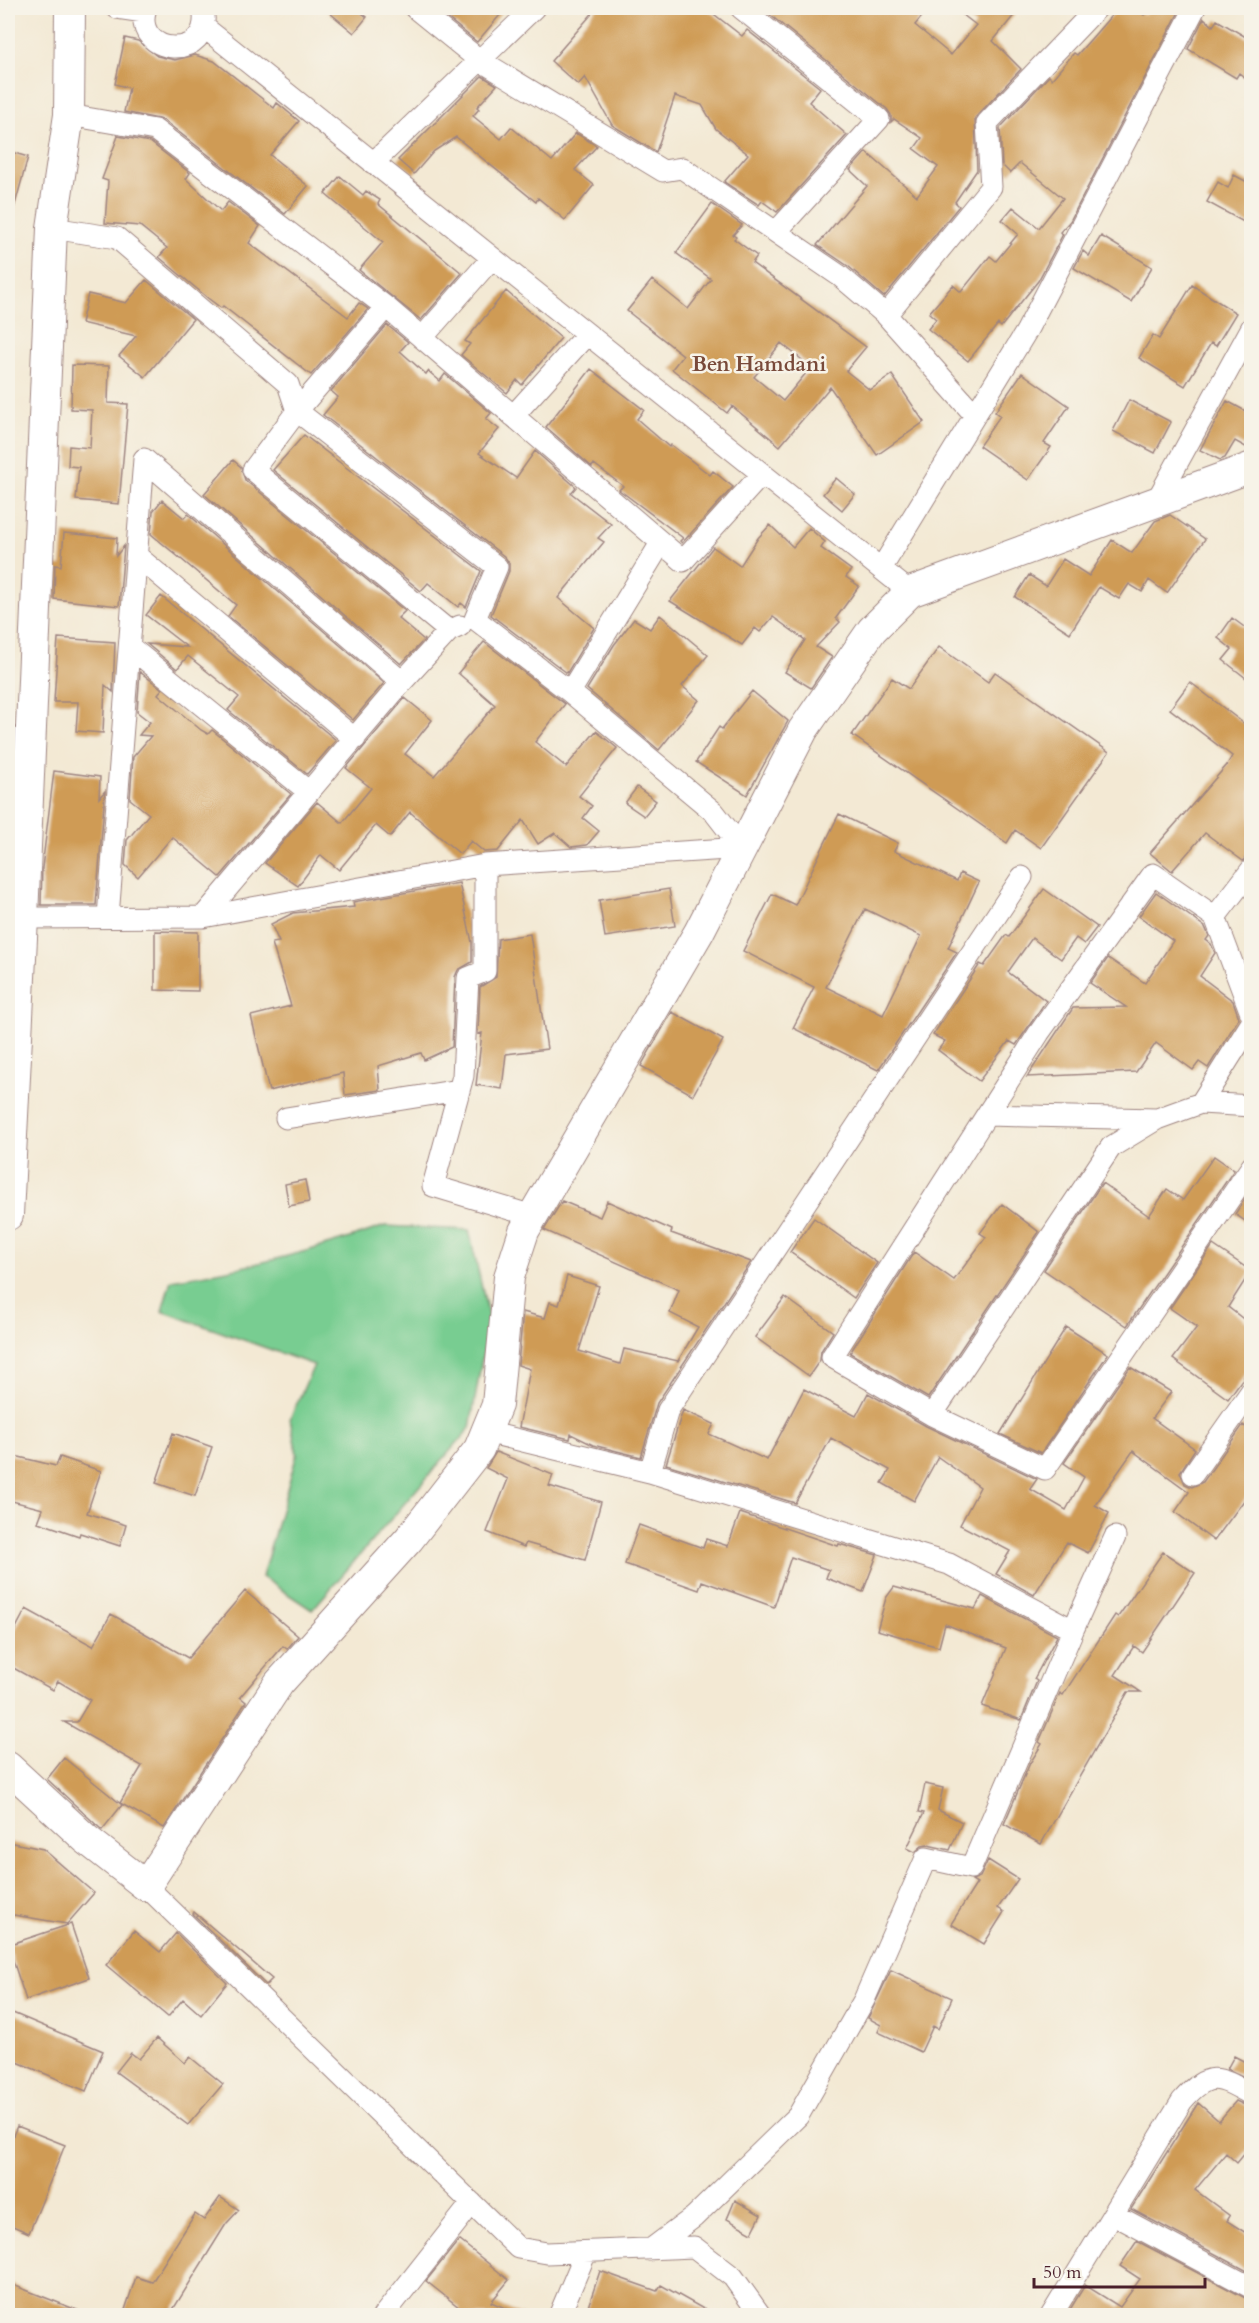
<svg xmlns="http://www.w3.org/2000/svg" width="1259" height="2323" viewBox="0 0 1259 2323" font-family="Cardo,serif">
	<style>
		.green { fill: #78cd91; stroke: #61765e; stroke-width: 1.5 }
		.building { fill: #cf9b55; fill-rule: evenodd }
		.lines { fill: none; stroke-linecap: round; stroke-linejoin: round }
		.street-casing { stroke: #9e8480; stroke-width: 23 }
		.secondary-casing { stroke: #9e8480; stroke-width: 32 }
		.street { stroke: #fff; stroke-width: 21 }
		.secondary { stroke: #fff; stroke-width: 30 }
		.labels { text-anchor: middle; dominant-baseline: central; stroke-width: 5; stroke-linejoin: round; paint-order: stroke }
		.quarter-label { font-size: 21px; font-weight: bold; fill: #794a3a; stroke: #f7f3e8 }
	</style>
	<rect width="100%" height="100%" fill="#f7f3e8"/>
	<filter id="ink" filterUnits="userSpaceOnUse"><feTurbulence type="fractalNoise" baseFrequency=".0167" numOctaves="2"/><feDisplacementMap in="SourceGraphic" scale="12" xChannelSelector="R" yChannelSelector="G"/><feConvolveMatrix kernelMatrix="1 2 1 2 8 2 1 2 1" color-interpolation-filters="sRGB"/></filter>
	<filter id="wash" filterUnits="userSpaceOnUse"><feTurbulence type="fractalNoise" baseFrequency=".008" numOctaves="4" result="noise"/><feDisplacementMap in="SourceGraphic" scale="24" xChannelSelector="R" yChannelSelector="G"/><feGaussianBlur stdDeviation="1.35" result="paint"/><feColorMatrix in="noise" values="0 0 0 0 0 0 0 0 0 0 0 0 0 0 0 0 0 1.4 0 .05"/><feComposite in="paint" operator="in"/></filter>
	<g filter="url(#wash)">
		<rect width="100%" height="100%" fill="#f3e9d4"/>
		<path class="green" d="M385 1226 469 1230 489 1319 470 1428 312 1610 262 1577 297 1454 290 1419 314 1365 162 1311 171 1280C245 1269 315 1251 385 1226Z"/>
		<g id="blocks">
			<path class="building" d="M324 8H355L367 17 354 33Z
				M435 8H506L477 42Z
				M597 8H706L742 36 747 30 820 88 809 102 847 135 777 212 762 201 759 205 724 182 748 154 716 129 702 105 675 96 656 152 612 125 585 77 578 85 551 61Z
				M766 8H929L915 25 951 55 976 25 954 8H1020L993 41 1021 69 975 118 977 170 955 202 959 206 884 297 848 266 817 245 867 186 850 170 866 152 917 196 938 167 914 149 922 138 894 119 891 122V115L887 109 764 10Z
				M1118 8H1135L1144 15 1150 8H1181L1070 221 1060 232 1063 234 1038 281 1001 327 998 324 968 361 928 329 936 319 929 313 953 285 961 292 990 256 996 261 1018 234 1002 220 1013 207 1039 228 1063 198 1020 163 1010 173 1002 165 1000 128 1049 76 1052 79 1074 53 1077 55Z
				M1204 18 1213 26 1217 20 1251 40V82L1239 73 1236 78 1188 49Z
				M125 38 138 41 157 56 175 60 195 55 214 61 274 108 277 103 299 121 270 155 308 186 285 214 163 120 124 112 129 88 115 84Z
				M482 76 497 85 477 107 479 109 473 116 501 139 511 127 552 161 576 133 597 146 575 170 594 185 565 220 538 198 536 202 456 137 434 151 414 174 398 160Z
				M118 136 150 142 190 173 186 179 221 211 228 202 260 226 249 243 348 317 359 303 368 309 311 375 223 306 221 308 209 299 159 257 167 248 140 226 105 223 108 181 102 179Z
				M8 151 28 157 13 212 8 211Z
				M1234 175 1251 184V226L1207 202 1218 182 1228 188Z
				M340 176 363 195 366 191 380 200 378 204 462 273 421 320 359 270 383 242 325 194Z
				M712 204 742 225 733 235 736 237 734 239 757 256 752 263 866 347 846 371 870 390 892 375 924 422 877 455 830 387 780 446 732 406 727 413 672 369 683 355 627 311 652 280 688 309 711 279 676 253ZM781 343 811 367 783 401 754 377Z
				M1101 236 1152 267 1131 302 1074 268 1083 251 1089 256Z
				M146 280 193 319 145 377 119 356 136 336 81 323 88 294 126 303Z
				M1192 285 1236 313 1216 346 1211 343 1185 386 1139 358 1153 335 1159 339Z
				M506 291 561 338 522 385 517 380 507 393 461 355 470 344 465 341Z
				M387 325 408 342 400 351 426 374 428 371 440 381 445 374 491 413 486 419 499 429 479 453 516 478 535 451 576 487 571 493 611 524 598 538 604 542 558 598 594 628 567 673 491 615 509 571V563L505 557 323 415 338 397 331 391Z
				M72 365 109 366 108 403 128 404 119 504 76 500 79 467 68 466 69 446 90 448 92 410 71 409Z
				M591 369 644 410 637 419 669 447 671 445 710 475 713 471 733 487 682 543 680 541 683 538 626 495 619 490 623 486 594 464 592 467 546 427Z
				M1022 373 1069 406 1044 443 1051 447 1028 480 979 446 1000 416 995 412Z
				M1129 400 1171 422 1155 453 1113 431Z
				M1227 401 1251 414V450L1235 441 1225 458 1220 460 1200 450Z
				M304 435 481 571 466 607 461 603 458 607 428 583 421 591 273 470Z
				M233 460 241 467 245 480 405 611 398 618 424 640 401 664 204 494Z
				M836 478 855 494 842 510 823 494Z
				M162 500 184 518 188 514 384 683 353 720 228 616 236 605 151 534 153 511Z
				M1170 515 1205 539 1167 593 1149 580 1142 592 1129 584 1119 599 1099 587 1070 633 1015 597 1029 575 1046 586 1063 559 1089 576 1112 540 1132 553 1155 521Z
				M770 525 793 547 809 528 825 542 821 548 851 570 846 577 859 586 836 618 840 622 816 647 832 657 811 688 785 672 805 640 773 617 760 632 755 628 742 645 670 601 713 547 740 566 758 538Z
				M64 533 117 538 116 556 124 546 119 606 54 599 55 565 61 566Z
				M161 596 336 740 307 774 228 710 239 697 188 656 177 669 147 644 187 647 146 615Z
				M660 615 708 655 682 686 699 700 659 750 587 689 614 645 634 619 650 629Z
				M1232 618 1247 629 1251 623V682L1223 660 1232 649 1218 638Z
				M58 638 115 642 113 692 105 685 103 733 76 731 78 702H54Z
				M484 642 565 704 535 742 566 767 596 731 617 748 579 796 592 806 583 818 599 831 587 845 571 847 555 833 538 844 523 820 498 851 484 852 471 841 460 854 410 812 390 837 376 825 339 870 321 855 298 886 265 863 317 802 342 823 371 788 346 768 405 698 432 720 405 754 434 776 495 705 458 673Z
				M939 647 988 682 995 672 1109 752 1041 848 1015 830 1007 843 852 735 892 678 909 689Z
				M140 672 162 689 158 694 201 730 208 734 212 730 291 794 220 877 172 837 138 877 125 865 127 840 149 814 130 799 133 757 151 736 139 735 150 722 137 712Z
				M1190 682 1251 729V850L1243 861 1205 833 1172 871 1150 853 1227 765 1232 756 1170 709Z
				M752 691 788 721 747 795 696 762 719 727 722 729Z
				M54 771 100 777 99 798 105 791 96 905H41L42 868Z
				M637 787 656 801 644 816 625 803Z
				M839 814 898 843 894 851 957 881 960 873 979 882 948 948 957 952 878 1070 793 1028 814 987 743 951 772 894 795 905ZM865 909 921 936 883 1015 826 987Z
				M459 883 472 942V962L458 970 455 977 452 1047 424 1060 421 1053 378 1066 380 1090 345 1095 343 1073 269 1091 251 1016 291 1006 272 943 279 942 271 924 293 913 354 907 353 902Z
				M669 889 675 926 605 937 599 900Z
				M1044 889 1097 927 1084 944 1076 938 1061 959 1032 938 1008 972 1046 1001 1016 1045 1009 1041 979 1081 938 1050 945 1041 933 1035 980 964 984 966 1006 935 1009 937Z
				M1156 892 1205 927 1209 936 1206 940 1211 944 1215 953 1200 976 1233 1001 1239 1018 1208 1068 1199 1062 1193 1070 1156 1043 1136 1072 1027 1077 1073 1008 1126 1007 1090 983 1108 958 1145 983 1173 941 1139 916Z
				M155 931 198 932V991L155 990Z
				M530 934 547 1049 506 1054 502 1089 476 1085 482 1033 478 1034 480 987 496 977 498 939Z
				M672 1012 723 1040 693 1095 641 1066Z
				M1214 1156 1234 1170 1127 1326 1044 1270 1102 1183 1149 1216 1167 1189 1183 1200Z
				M305 1180 309 1202 289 1206 285 1184Z
				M1251 1189V1225L1235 1214Z
				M562 1201 600 1217 607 1201 672 1230 671 1233 751 1262 657 1403 641 1457 593 1445 571 1434 570 1439 519 1427 530 1369 518 1365 523 1312 545 1318 550 1302 559 1305 567 1276 599 1286 579 1351 620 1364 624 1349 678 1361 698 1327 670 1313 679 1290 544 1230Z
				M1002 1204 1039 1232 928 1398 850 1353 914 1252 954 1280 986 1237 980 1233Z
				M814 1218 877 1263 854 1298 790 1252Z
				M1213 1245 1251 1271 1228 1307 1251 1325V1367L1228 1399 1173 1359 1197 1327 1170 1308Z
				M785 1297 833 1332 821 1351 820 1360 809 1376 755 1337Z
				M1066 1327 1108 1354 1041 1453 1000 1434Z
				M1130 1367 1171 1392 1152 1418 1195 1449 1180 1472 1185 1484 1192 1487 1203 1482 1243 1425 1251 1431V1491L1214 1541 1175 1512 1189 1492 1133 1451 1095 1505 1109 1513 1088 1553 1067 1542 1034 1595 996 1574 1010 1551 960 1525 980 1487 938 1457 914 1501 882 1483 890 1470 831 1438 795 1503 666 1464 683 1410 714 1424 709 1434 767 1460 804 1389 856 1416 868 1393 926 1426 1037 1479 1030 1489 1066 1510 1084 1477 1064 1463Z
				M173 1433 212 1447 195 1496 156 1483Z
				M496 1452 553 1475 549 1486 601 1502 585 1560 526 1543 524 1547 487 1532 508 1479 486 1468Z
				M11 1455 56 1466 60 1457 101 1471 87 1513 126 1525 120 1546 80 1533 79 1536 38 1522 43 1509 8 1500V1467Z
				M740 1513 838 1546 839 1544 877 1555 863 1592 826 1578 829 1570 791 1557 774 1607 702 1581 699 1590 625 1564 639 1525 703 1548 706 1539 728 1546Z
				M1163 1552 1195 1573 1142 1652 1134 1646 1115 1675 1141 1692H1128L1041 1844 1004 1824 1030 1763 1042 1744 1039 1742 1060 1693 1063 1695 1115 1615 1118 1617Z
				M894 1587 975 1609 982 1596 1057 1636 1034 1679 1037 1681 1021 1720 982 1706 1006 1648 945 1624 939 1647 877 1630 886 1598Z
				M245 1591 298 1636 287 1649 283 1646 240 1697 246 1702 164 1828 120 1803 142 1766 64 1722H77L90 1700 58 1681 53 1690 8 1665V1643L26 1609 93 1646 111 1614 188 1658Z
				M64 1758 122 1805 102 1830 47 1779Z
				M925 1784 943 1788 938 1810 962 1822 950 1850 928 1845 922 1846 915 1852 907 1848 924 1813 919 1812Z
				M8 1842 43 1849 94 1893 67 1924 8 1914Z
				M988 1860 1018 1879 998 1908 1004 1912 984 1944 951 1924 977 1883 972 1880 980 1877Z
				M194 1912 272 1979 266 1985 193 1914Z
				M71 1924 89 1978 26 2000 8 1945Z
				M134 1931 160 1952 176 1933 227 1983 201 2015 183 1999 168 2017 106 1965Z
				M891 1970 952 1998 938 2029 933 2026 921 2052 878 2032 881 2025 868 2018Z
				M8 2011 103 2051 86 2091 8 2058Z
				M157 2038 185 2063 190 2057 223 2084 188 2125 116 2072 131 2053 139 2059Z
				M1234 2056 1251 2065V2080L1227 2069Z
				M1236 2101 1251 2108V2146L1237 2163 1226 2153 1195 2190 1230 2216 1227 2221 1251 2236V2273L1131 2209 1198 2103 1219 2121Z
				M17 2126 65 2145 29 2233 8 2224V2148Z
				M220 2197 239 2210 226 2224 169 2316H123L136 2277 152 2282 195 2214 204 2220Z
				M735 2200 761 2215 752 2233 727 2219Z
				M459 2240 509 2280 491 2302 524 2316H457L460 2308 426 2281Z
				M1137 2241 1251 2301V2316H1066L1085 2285 1120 2307 1140 2279 1120 2266Z
				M600 2271 657 2291 661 2285 716 2316H585Z
				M8 2283 87 2314 86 2316H8Z"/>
		</g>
	</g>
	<g filter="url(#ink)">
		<use href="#blocks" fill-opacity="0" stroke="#9e8480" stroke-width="1.5"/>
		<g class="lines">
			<defs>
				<path id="street" d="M117 8 144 12
					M146 8C130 56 215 64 203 8
					M415 8 478 59 663 171 682 168 840 276 886 315 975 415
					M741 8 879 119 776 232
					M204 27 910 592
					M373 163 534 8
					M52 228 117 238 288 384 297 411 253 470 449 631
					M386 307 683 561 762 474
					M886 315 991 187 987 123 1097 8
					M422 338 492 258
					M513 416 587 334
					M144 459 402 682
					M1157 500 1252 327
					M137 556 355 739
					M881 569 1026 332 1195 8
					M130 647 309 792
					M570 692 661 543
					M485 865V971L468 978 463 1076 433 1186 533 1216
					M108 917 144 459
					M203 917 402 682 449 631 460 626
					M1215 917 1252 869
					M23 918 203 917 485 865 742 848 714 812 570 692 475 619 497 567 297 411 386 307 155 130 69 115
					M1252 1016 1215 917 1153 874 1039 1033 832 1357 932 1415 1045 1469 1252 1166
					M1201 1103 1252 1022
					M987 1115 1156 1119
					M286 1118 459 1090
					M932 1415 1111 1147 1157 1119 1201 1103 1252 1106
					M486 1432 650 1472 949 1564 1073 1630 971 1868 926 1858 864 2000 798 2116 694 2217 650 2250
					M650 1472 668 1410 1022 877
					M1193 1474 1252 1390
					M1073 1630 1115 1537
					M146 1886 518 2248 547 2253 694 2247 733 2277 761 2316
					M1113 2214 1252 2288
					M383 2316 472 2203
					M559 2316 586 2252
					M1051 2316 1182 2101C1209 2070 1218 2076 1252 2095"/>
				<path id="secondary" d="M8 1215 23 918 52 228 69 115 70 8
					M8 1767 86 1839 146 1886 279 1683 409 1539 479 1449 497 1405 509 1277 524 1231 699 932 803 730 872 630 910 592 1252 467"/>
			</defs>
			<use href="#street" class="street-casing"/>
			<use href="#secondary" class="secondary-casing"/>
			<use href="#street" class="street"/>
			<use href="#secondary" class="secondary"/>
		</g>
	</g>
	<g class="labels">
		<g class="quarter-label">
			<text x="759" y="364">Ben Hamdani</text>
		</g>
	</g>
	<rect width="1259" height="2323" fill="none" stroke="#f7f3e8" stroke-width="30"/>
	<path d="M1034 2278v9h171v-9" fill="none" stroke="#4a1f2b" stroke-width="3"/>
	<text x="1043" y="2278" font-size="18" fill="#4a1f2b" stroke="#f7f3e8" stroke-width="4.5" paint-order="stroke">50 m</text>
</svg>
